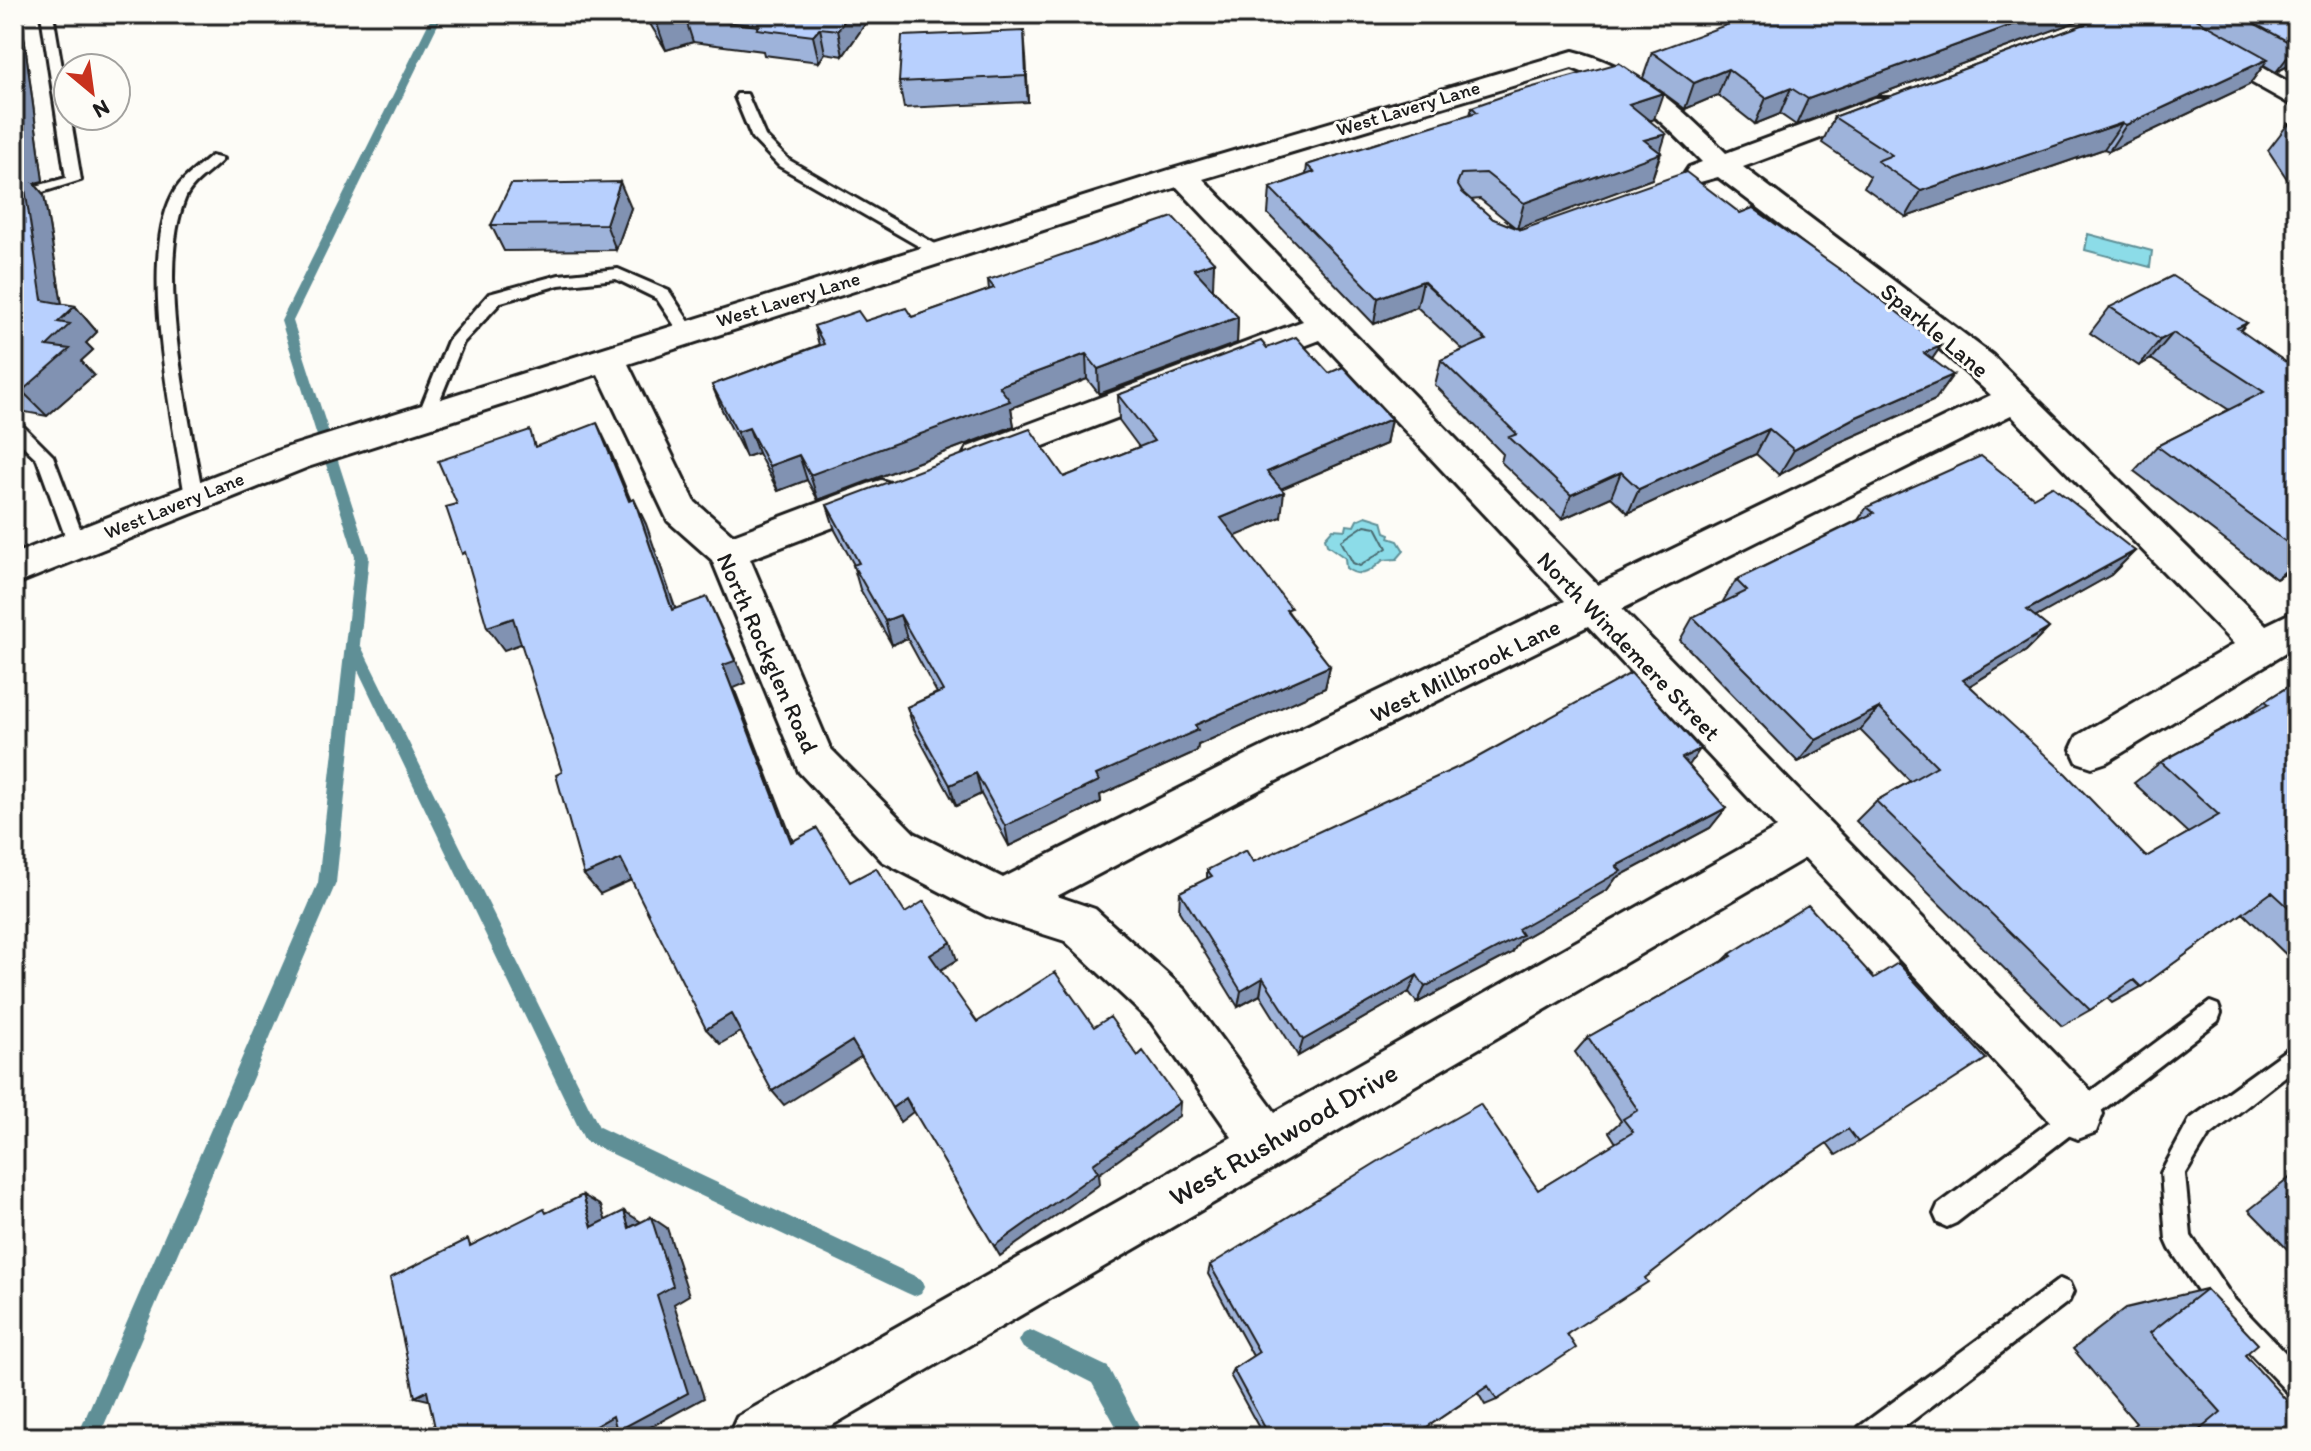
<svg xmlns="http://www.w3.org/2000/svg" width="2311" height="1451" viewBox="0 0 2311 1451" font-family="Itim,sans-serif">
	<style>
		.water { fill: #8cdce8; stroke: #5f8f96; stroke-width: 2 }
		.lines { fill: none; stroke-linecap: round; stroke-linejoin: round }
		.shore { stroke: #49696e; stroke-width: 2 }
		.stream { fill: #5f8f96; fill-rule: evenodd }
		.lane-casing { stroke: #1c1c1c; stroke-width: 6 }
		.street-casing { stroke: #1c1c1c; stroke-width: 6 }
		.lane { fill: #fdfcf7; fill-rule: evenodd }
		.street { fill: #fdfcf7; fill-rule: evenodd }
		.wall { fill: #9eb3da; stroke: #1c1c1c; stroke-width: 2; fill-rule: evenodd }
		.shaded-wall { fill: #8192b2; stroke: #1c1c1c; stroke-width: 2 }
		.building { fill: #b8d0fe; stroke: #1c1c1c; stroke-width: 2 }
		.labels { text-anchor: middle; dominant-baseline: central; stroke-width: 6; stroke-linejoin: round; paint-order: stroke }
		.far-street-label { font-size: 20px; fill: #1c1c1c; stroke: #fdfcf7 }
		.street-label { font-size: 24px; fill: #1c1c1c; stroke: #fdfcf7 }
		.near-street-label { font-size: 28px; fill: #1c1c1c; stroke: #fdfcf7 }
	</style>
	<rect width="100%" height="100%" fill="#fdfcf7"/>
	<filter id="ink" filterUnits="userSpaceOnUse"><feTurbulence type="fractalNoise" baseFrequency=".0125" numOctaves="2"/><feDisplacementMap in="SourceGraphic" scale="16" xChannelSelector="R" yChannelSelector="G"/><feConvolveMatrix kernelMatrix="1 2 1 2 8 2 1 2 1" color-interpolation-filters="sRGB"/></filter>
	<g filter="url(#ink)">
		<path class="water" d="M2088 234 2152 251 2150 267 2085 250Z
			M1366 516 1382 521 1385 532 1390 534 1389 538 1398 541 1404 551 1397 559 1383 560C1374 568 1363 581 1346 568L1345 558 1327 545 1325 538 1333 529 1346 530 1347 525 1354 526 1357 520Z"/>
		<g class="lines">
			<path class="shore" d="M1365 525 1376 527 1387 548 1360 566 1353 563 1341 541Z"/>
			<path class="stream" d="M433 14H443L293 321 369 557 360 644 599 1127 921 1279 924 1286 921 1293 914 1296 907 1293 585 1141 358 670 336 883 99 1437H77L318 883 355 557 281 321Z
				M1030 1330 1108 1367 1145 1437H1122L1092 1383 1023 1348 1019 1341 1023 1334Z"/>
			<defs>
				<path id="lane" d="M14 14H34L14 21Z
					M41 14H53L81 180 14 201V192L66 178Z
					M737 94H747L765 136 789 160 944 249V255H934L779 166 752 138 735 97Z
					M211 156 223 159C212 172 192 182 185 199 155 273 189 417 203 496L194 503 185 496C173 422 138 263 172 196 180 179 198 168 211 156Z
					M618 269 669 291 695 331 693 335H681L657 299 616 279 559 285 501 302 463 343 432 419H420L418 415 448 341 489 294 559 275Z
					M14 421 20 423 53 456 86 544 83 549 77 551 68 544 37 459 14 437Z
					M2210 1002 2218 1005 2221 1013 2218 1021 1956 1223 1947 1227 1938 1223 1934 1214 1938 1205Z
					M2297 1042V1067L2208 1137 2185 1175 2191 1236 2233 1298 2297 1365V1397L2288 1393 2215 1316 2170 1249 2166 1240 2161 1173 2190 1119Z
					M2060 1279 2069 1283 2073 1292 2069 1301 1891 1437H1855L1859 1427Z"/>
				<path id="street" d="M2136 14H2168L2297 87V108L2140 20Z
					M1573 51C1638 67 1681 107 1726 153L1875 98H1895L1899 104 1895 110 1743 167 1992 355 2266 625 2297 610V646L2107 762 2092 767 2077 762 2071 749 2077 736 2234 644 2011 415 1622 609 2096 1096 2103 1114 2096 1132 2078 1139 2060 1132 1805 858 812 1437H728L737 1417 1232 1137 1151 1022 1065 941 987 916 882 861 799 772 712 560 668 521 598 374 308 467 14 585V554L282 449 1172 169ZM1572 68C1631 91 1658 117 1702 162L1689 167 1685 173 1689 179 1700 182 1718 177 1919 330 1991 395 1598 585 1203 179ZM1177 187 1303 321 968 447 963 456 968 465 981 469 994 465 1320 340 1565 601 1248 754 1003 878 914 833 830 748 750 559 894 504 900 494 894 484 881 480 868 484 733 535 695 502 628 364ZM1588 626 1777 828 1275 1112 1185 990 1095 909 1057 896 1278 780Z"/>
			</defs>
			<use href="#lane" class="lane-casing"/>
			<use href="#street" class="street-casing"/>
			<use href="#lane" class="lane"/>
			<use href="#street" class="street"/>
		</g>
		<path class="wall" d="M14 14 22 21 43 181 34 183 44 195 62 304 75 306 97 332 86 343 93 350 81 361 94 375 47 416 14 410Z
			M644 14H870V17L843 56 825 53 819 62 764 55 763 51 693 42 666 50Z
			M2097 14 1796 125 1780 114 1755 124 1718 95 1685 109 1643 78 1652 52Z
			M2112 14H2297V73L2286 67 2276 72 2264 65 2249 85 2109 151 2104 149 1906 217 1864 187 1870 176 1822 143 1834 117Z
			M1026 57 1028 102 904 108 899 82Z
			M1472 107 1654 119 1650 121 1661 153 1652 179 1517 228 1521 230 1740 213 1941 346 1932 359 1935 400 1838 443 1779 475 1756 454 1628 513 1611 497 1562 519 1501 462 1503 454 1435 385 1441 360 1463 350 1417 307 1374 324 1268 214 1270 188 1306 175 1307 165 1470 115ZM1480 199 1516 228 1493 219 1470 200Z
			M2288 124 2297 125V194L2268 150Z
			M631 208 616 250 504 251 491 225Z
			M1214 262 1212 288 1238 317 1237 343 1099 394 1087 379 1011 408 1014 426 818 500 807 480 778 491 758 453 746 457 722 410 712 385 819 345 814 326 912 317 989 290 988 280Z
			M2110 307 2247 323 2240 331 2297 370V567L2276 579 2134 471 2157 446 2229 410 2151 359 2139 366 2090 333Z
			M1267 348 1329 373 1391 419 1386 444 1281 489V517L1235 536 1290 614 1330 666 1325 688 1198 745 1197 751 1100 795 1101 802 1009 846 981 794 956 806 914 729 907 707 937 693 907 638 892 645 860 589 853 565H854L835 530 827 505 1064 477 1139 447 1119 420 1118 395Z
			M2033 497 2135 551 2111 575 2035 617 2049 628 2026 651 1970 686 2146 857 2188 833 2134 783 2161 762 2244 717 2265 701 2297 681V965L2243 913 2141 987 2112 1003 2107 998 2090 1010 2062 1026 1856 821 1876 801 1910 781 1860 730 1798 762 1680 640 1693 617 1722 603 1736 580 1858 520 1867 507Z
			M1689 766 1726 808 1710 828 1616 878 1607 890 1520 940 1512 953 1417 1003 1409 992 1298 1056 1260 995 1238 1007 1179 911 1180 892 1207 879V870L1253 862Z
			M1730 954 1858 1142 1836 1155 1827 1143 1769 1182 1567 1334 1497 1400 1485 1405 1478 1393 1412 1437H1264L1230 1375 1233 1369 1253 1356 1208 1274 1210 1265 1538 1190 1616 1143 1609 1132 1621 1121 1575 1052 1588 1037 1723 961Z
			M2297 1172V1259L2249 1210Z
			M2297 1268V1282L2289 1274Z
			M2206 1289 2245 1355 2297 1437H2119L2136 1423 2073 1349 2126 1308Z"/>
		<path class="shaded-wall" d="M14 14H16L22 21 43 181 34 183 44 195 64 317 75 306 97 332 86 343 93 350 81 361 94 375 47 416 22 391 47 346 42 300 14 189Z
			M849 14H870V17L843 56 838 30Z
			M2042 14H2097L1796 125 1808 99Z
			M685 17 693 42 666 50 657 24Z
			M820 28 825 53 819 62 813 36Z
			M1024 31 1026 57 1028 102 1026 76Z
			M2297 45V52L2286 67 2276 72Z
			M2268 59 2249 85 2109 151 2126 125Z
			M1728 69 1718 95 1685 109 1694 83Z
			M1791 88 1780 114 1755 124 1766 98Z
			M1663 93 1654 119 1620 130 1629 104Z
			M2122 123 2104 149 1906 217 1921 191Z
			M1666 134 1652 179 1517 229 1524 203 1644 140Z
			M620 182 631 208 616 250 606 224Z
			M1214 262 1213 288 1194 295V269Z
			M1423 281 1417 307 1374 324 1378 298Z
			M1238 317 1237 343 1099 394 1098 369Z
			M2173 333 2151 359 2139 366 2160 340Z
			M1941 346 1924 371V353Z
			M1086 354 1087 379 1011 408 1014 426 818 500 810 475 999 386Z
			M1953 375 1935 400 1838 443 1779 475 1794 450 1854 418Z
			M1391 419 1386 444 1264 496 1267 472Z
			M597 423 609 448 641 525 629 501Z
			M749 428 758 453 746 457 737 432Z
			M1769 429 1756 454 1628 513 1639 489Z
			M799 455 807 480 778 491 769 466Z
			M1621 472 1611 497 1562 519 1571 495Z
			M1284 492 1281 517 1220 543 1221 518Z
			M634 499 646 524 684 633 672 610Z
			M2135 551 2111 575 2006 634 2027 610Z
			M2297 561V567L2276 579Z
			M707 597 746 683 734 688 801 862 791 842 723 665Z
			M900 615 907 638 892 645 885 621Z
			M513 618 529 641 504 650 487 627Z
			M2049 628 2026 651 1943 702 1963 680Z
			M1330 666 1325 688 1198 745 1197 751 1100 795 1101 802 1009 846 1005 826 1096 775 1195 725Z
			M1879 708 1860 730 1798 762 1816 740Z
			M1700 749 1686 770 1682 758Z
			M976 773 981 794 956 806 950 785Z
			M1726 808 1710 828 1616 878 1607 890 1520 940 1512 953 1417 1003 1425 987 1616 866Z
			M621 859 636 878 600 894 584 875Z
			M951 942 957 960 937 972 930 955Z
			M1417 975 1409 992 1298 1056 1303 1040Z
			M1263 978 1260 995 1238 1007 1241 991Z
			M731 1014 744 1030 720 1044 706 1029Z
			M852 1041 862 1056 784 1105 772 1091Z
			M906 1098 913 1112 900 1122 892 1108Z
			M1180 1102 1179 1116 1099 1174 1100 1184 1000 1256 994 1246 1093 1164Z
			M583 1195 601 1206 611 1238 592 1227Z
			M624 1211 641 1222 629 1228Z
			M651 1217 667 1228 689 1295 674 1304 704 1398 636 1435 617 1431 657 1295Z
			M427 1391 441 1403 415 1397Z
			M613 1416 632 1421 604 1437H576Z"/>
		<path class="building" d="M651 14H849L838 30 820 28 813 36 757 29 759 26 685 17 657 24Z
			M1756 14H2042L1808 99 1791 88 1766 98 1728 69 1694 83 1652 52Z
			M2112 14H2187L2268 59 2126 125 2122 123 1921 191 1877 161 1892 155 1834 117Z
			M2237 14H2297V45L2296 46Z
			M1024 31 1026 76 899 82 902 36Z
			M1619 63 1663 93 1629 104 1666 134 1644 140 1661 153 1524 203 1486 173 1461 174 1457 184 1462 192 1493 219 1521 230 1686 172 1740 213 1753 208 1862 285 1941 346 1924 353 1953 375 1854 418 1794 450 1769 429 1639 489 1621 472 1571 495 1509 437 1517 434 1441 360 1486 340 1423 281 1378 298 1270 188 1314 172 1307 165 1477 112 1472 107 1515 92Z
			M14 93 21 155 14 157Z
			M2288 124 2297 125V136Z
			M22 169 42 300 75 306 58 322 70 324 47 346 70 349 22 391 14 389V171Z
			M620 182 606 224 491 225 511 184Z
			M1173 217 1214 262 1194 269 1238 317 1098 369 1086 354 999 386 1010 401 810 475 799 455 769 466 749 428 737 432 712 385 824 344 814 326 858 311 865 321 906 308 912 317 994 288 988 280Z
			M2172 276 2247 323 2237 328 2297 370V550L2157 446 2264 392 2173 333 2160 340 2110 307Z
			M1296 337 1329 373 1343 367 1391 419 1267 472 1284 492 1221 518 1291 608 1286 610 1330 666 1195 725 1198 730 1096 775 1099 781 1005 826 976 773 950 785 907 707 943 691 900 615 885 621 853 565 859 563 827 505 1030 429 1064 477 1154 441 1118 395 1261 341 1267 348Z
			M597 423 629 501 634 499 672 610 707 597 735 661 723 665 791 842 817 828 850 882 876 868 905 913 924 901 951 942 930 955 977 1022 1055 972 1094 1027 1110 1017 1138 1056 1143 1051 1180 1102 1093 1164 1098 1172 994 1246 906 1098 892 1108 852 1041 772 1091 731 1014 706 1029 621 859 584 875 556 775 562 772 513 618 487 627 465 552 462 554 446 507 457 504 438 461 530 430 535 447Z
			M1981 456 2033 497 2052 486 2135 551 2027 610 2049 628 1963 680 2066 774 2146 857 2219 815 2161 762 2269 704 2265 701 2297 681V915L2272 892 2141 987 2134 980 2090 1010 1876 801 1937 766 1879 708 1816 740 1693 617 1747 591 1736 580 1874 513 1867 507Z
			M1631 673 1700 749 1682 758 1726 808 1616 866 1621 871 1518 929 1522 935 1425 987 1417 975 1303 1040 1263 978 1241 991 1180 892 1212 876 1207 870 1246 850 1253 862 1469 762Z
			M1808 905 1874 978 1898 963 1986 1059 1858 1142 1848 1129 1769 1182 1645 1278 1648 1282 1567 1334 1576 1348 1497 1400 1488 1386 1412 1437H1270L1233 1369 1259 1352 1210 1265 1377 1162 1480 1104 1538 1190 1633 1132 1623 1119 1638 1110 1588 1037 1732 956 1730 954Z
			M2297 1189V1210L2285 1199Z
			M583 1195 592 1227 624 1211 629 1228 651 1217 673 1286 657 1295 688 1393 617 1431 613 1416 576 1437H437L427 1391 415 1397 390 1278 468 1239 470 1246 544 1209 546 1213Z
			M2206 1289 2258 1344 2245 1355 2297 1412V1437H2191L2221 1412 2150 1333Z"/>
	</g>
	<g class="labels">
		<g class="far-street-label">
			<text transform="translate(1408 108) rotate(-17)">West Lavery Lane</text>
			<text transform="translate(788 299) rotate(-17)">West Lavery Lane</text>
			<text transform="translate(174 505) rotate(-22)">West Lavery Lane</text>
		</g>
		<g class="street-label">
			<text transform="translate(1935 330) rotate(40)">Sparkle Lane</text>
			<text transform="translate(1629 646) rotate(46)">North Windemere Street</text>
			<text transform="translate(768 653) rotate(66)">North Rockglen Road</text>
			<text transform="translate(1465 670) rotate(-26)">West Millbrook Lane</text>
		</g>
		<g class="near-street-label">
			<text transform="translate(1283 1134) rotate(-30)">West Rushwood Drive</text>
		</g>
	</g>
	<rect width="2311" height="1451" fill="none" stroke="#fdfcf7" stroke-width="48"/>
	<rect x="24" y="24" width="2263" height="1403" fill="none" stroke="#1c1c1c" stroke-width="3" filter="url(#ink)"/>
	<g transform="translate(92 92) rotate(151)"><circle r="38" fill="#fdfcf7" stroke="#a3a29f" stroke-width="2"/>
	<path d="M0-6L14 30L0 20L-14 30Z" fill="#c8321e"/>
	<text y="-12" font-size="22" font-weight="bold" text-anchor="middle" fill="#1c1c1c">N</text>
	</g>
</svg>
